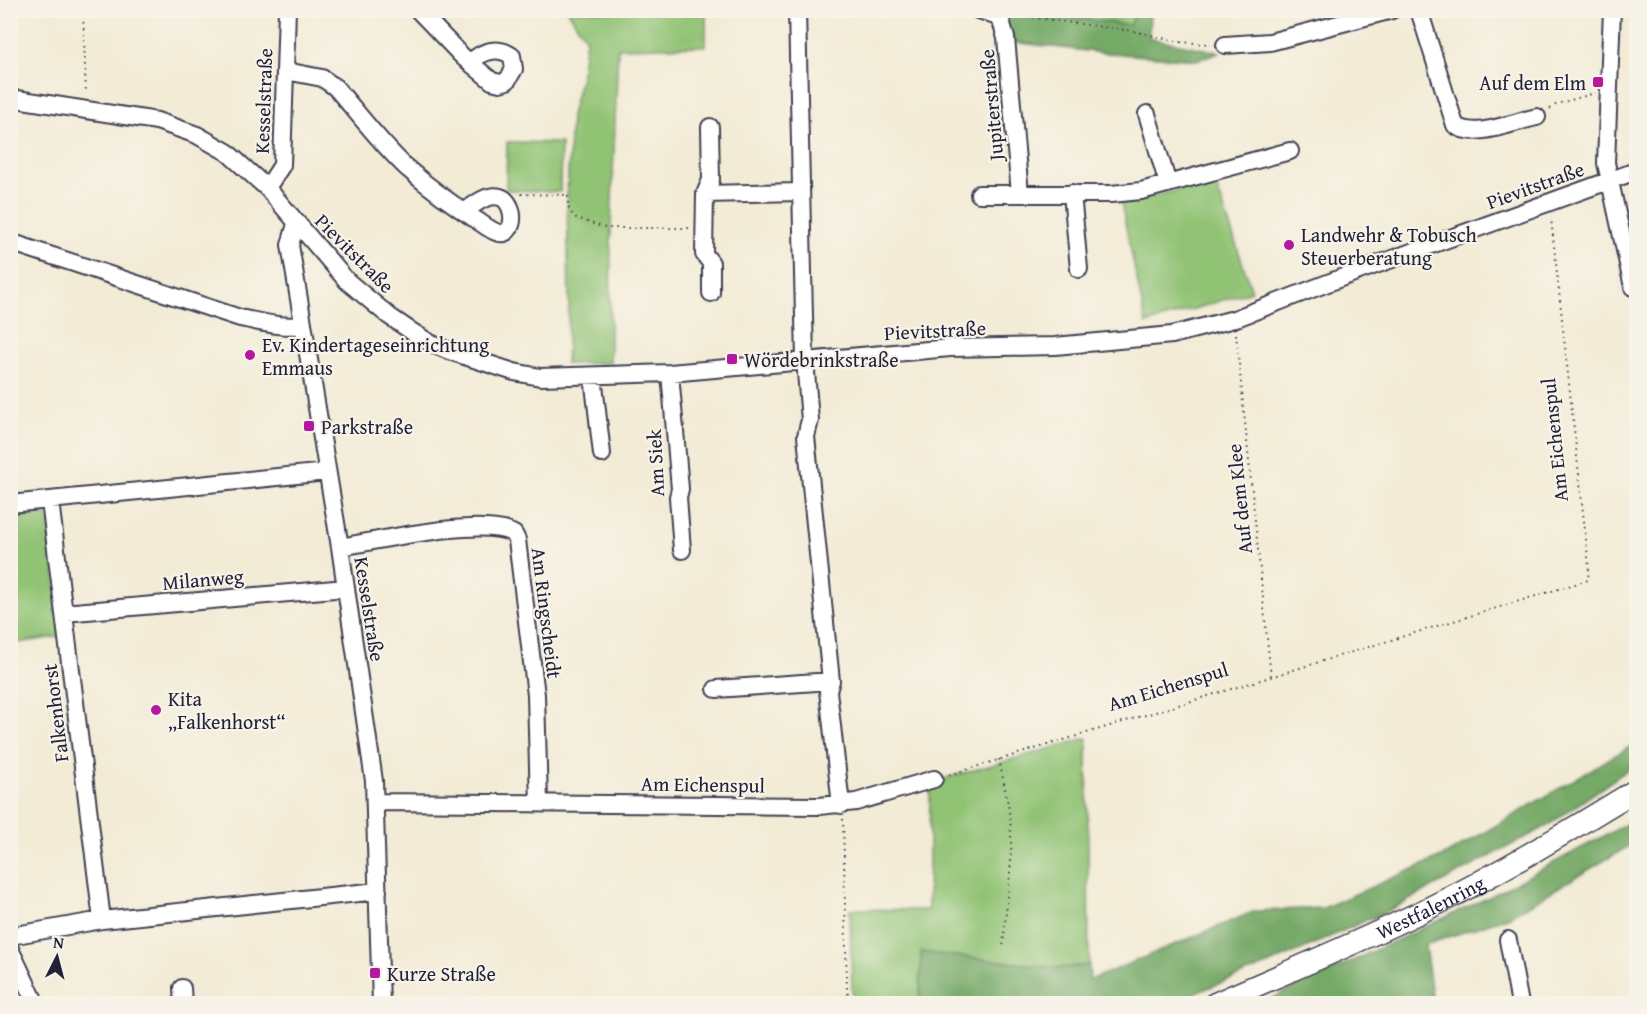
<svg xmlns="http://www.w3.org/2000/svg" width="1647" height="1014" viewBox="0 0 1647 1014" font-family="'Gentium Book Plus',serif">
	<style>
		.green { fill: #91c374; stroke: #5a7258; stroke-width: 1.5 }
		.forest { fill: #74a966; stroke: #4b6650; stroke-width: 1.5 }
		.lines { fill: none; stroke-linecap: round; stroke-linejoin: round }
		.minor-casing { stroke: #414052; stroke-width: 20 }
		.major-casing { stroke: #414052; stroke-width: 24 }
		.path { stroke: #414052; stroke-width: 2; stroke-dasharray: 1.5 4.5; stroke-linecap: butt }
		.minor { stroke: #fff; stroke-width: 16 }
		.major { stroke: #fff; stroke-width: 21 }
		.poi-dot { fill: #b5179e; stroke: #f7f3e8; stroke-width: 2 }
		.labels { text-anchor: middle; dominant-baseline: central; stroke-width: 4.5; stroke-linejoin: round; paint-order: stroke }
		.poi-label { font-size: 20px; fill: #22223b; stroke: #f7f3e8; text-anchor: start }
		.street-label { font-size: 20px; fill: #22223b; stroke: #f7f3e8 }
	</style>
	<rect width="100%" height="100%" fill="#f7f3e8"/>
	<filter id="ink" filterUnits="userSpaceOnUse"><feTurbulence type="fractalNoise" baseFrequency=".0167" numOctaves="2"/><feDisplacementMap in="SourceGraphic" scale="12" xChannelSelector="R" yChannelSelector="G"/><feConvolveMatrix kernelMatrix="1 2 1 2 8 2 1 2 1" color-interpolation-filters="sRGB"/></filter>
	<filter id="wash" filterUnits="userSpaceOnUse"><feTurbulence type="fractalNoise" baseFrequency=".008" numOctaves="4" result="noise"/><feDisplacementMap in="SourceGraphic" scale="24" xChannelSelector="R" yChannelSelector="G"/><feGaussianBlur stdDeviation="1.35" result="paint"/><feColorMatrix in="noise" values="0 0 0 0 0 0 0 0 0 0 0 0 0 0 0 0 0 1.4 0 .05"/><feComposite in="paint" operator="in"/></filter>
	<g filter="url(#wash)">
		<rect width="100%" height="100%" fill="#f2ebd5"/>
		<path class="green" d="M568 11H706V46L618 48 611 225 610 363 566 364 569 304 567 195 571 115 581 76 586 39Z
			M1054 11H1136L1131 25 1061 17Z
			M507 142 561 143 560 192 506 190Z
			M1215 182 1252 291 1146 324 1121 203Z
			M34 507 42 510 48 517 63 636 11 644V509Z
			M1087 738 1089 965 1058 968 921 952 920 1003 870 1004 859 1001 852 993 850 909 928 910 930 786 939 780Z"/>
		<path class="forest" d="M1003 11H1054L1061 17 1130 25 1136 11H1150L1149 38 1219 52 1197 60 1095 52 1012 42Z
			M1636 743V764L1547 826 1396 907 1265 966 1169 1003H920L921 952 1058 968 1089 965 1090 980 1255 911 1323 908 1446 855Z
			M1636 819V842L1508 917 1425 945 1433 1003H1262L1489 897Z"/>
	</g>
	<g filter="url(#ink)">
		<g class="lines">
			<defs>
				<path id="minor" d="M418 10 463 57 492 81 500 83 507 81 514 69 512 56C498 46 482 51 471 62
					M797 10 805 360 810 420 806 436 831 681 828 691 841 805
					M978 10 996 15 1002 24 1006 38 1020 194H979
					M1419 10 1455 125C1473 140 1516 121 1537 117
					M1612 10 1606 163 1633 287
					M1225 45 1270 42 1392 10
					M286 71 322 78 335 87C359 114 382 145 408 169 430 188 453 205 478 221 484 225 499 237 506 232 517 224 512 200 500 197 487 193 474 205 464 212
					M10 98 157 121 197 135 227 152 267 188 347 281 389 316 411 331 430 343 449 351 514 372 540 377 670 373 950 348 1055 346 1172 335 1234 319 1359 271 1636 171
					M1147 114 1168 184
					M710 127 711 180 705 194 704 254 711 263V293
					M267 188 282 165 287 10
					M1072 193 1079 269
					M705 194 800 192
					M1020 194H1111L1141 191 1290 151
					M296 224 290 245 340 547 374 781 381 1004
					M10 242 240 318C261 322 281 328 303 325
					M670 373 680 489 678 497 682 550
					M593 376 602 454
					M50 501 102 920
					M10 504 327 472
					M340 547C377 541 484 516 514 534L517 540 536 695 539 803
					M64 613 346 588
					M716 689 831 681
					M377 802 819 806 856 802 934 779
					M10 936 102 920 378 891
					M1508 940 1520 1004
					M10 949 36 1004
					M182 988 183 1004"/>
				<g id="major">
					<path id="s1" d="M1214 1004C1289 971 1365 940 1439 903 1507 869 1572 829 1636 790"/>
				</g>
			</defs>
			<use href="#minor" class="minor-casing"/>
			<use href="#major" class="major-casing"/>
			<path class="path" d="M83 10 86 94
				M1015 15 1133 31 1180 42 1211 44
				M1550 109 1557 104 1595 93
				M521 194 568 195V207L574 217 605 228H690
				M1236 334 1271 677
				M999 759C1004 785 1011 811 1011 838 1012 875 1005 912 1003 949
				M949 775 1588 580 1589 567 1551 218
				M843 819 847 989 848 995 854 1004"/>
			<use href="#minor" class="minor"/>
			<use href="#major" class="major"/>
		</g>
	</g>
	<g class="poi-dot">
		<rect x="1592" y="76" width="12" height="12" rx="3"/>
		<circle cx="1289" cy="245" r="6"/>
		<circle cx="250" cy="355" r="6"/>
		<rect x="726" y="353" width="12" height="12" rx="3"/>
		<rect x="303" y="420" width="12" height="12" rx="3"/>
		<circle cx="156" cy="710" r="6"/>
		<rect x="369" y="967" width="12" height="12" rx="3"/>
	</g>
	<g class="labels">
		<g class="poi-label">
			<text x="1586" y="82" text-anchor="end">Auf dem Elm</text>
			<text x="1301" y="234">Landwehr &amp; Tobusch<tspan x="1301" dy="23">Steuerberatung</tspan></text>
			<text x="262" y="344">Ev. Kindertageseinrichtung<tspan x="262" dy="23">Emmaus</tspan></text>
			<text x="744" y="359">Wördebrinkstraße</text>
			<text x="321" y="426">Parkstraße</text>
			<text x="168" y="698">Kita<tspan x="168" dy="23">„Falkenhorst“</tspan></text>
			<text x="387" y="973">Kurze Straße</text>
		</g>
		<g class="street-label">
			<text transform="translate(263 101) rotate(-88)">Kesselstraße</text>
			<text transform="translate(991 105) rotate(-95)">Jupiterstraße</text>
			<text transform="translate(1535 185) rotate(-20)">Pievitstraße</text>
			<text transform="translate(355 253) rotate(45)">Pievitstraße</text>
			<text transform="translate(935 330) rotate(-3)">Pievitstraße</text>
			<text transform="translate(1554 440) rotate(-96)">Am Eichenspul</text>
			<text transform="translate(655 463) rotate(-93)">Am Siek</text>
			<text transform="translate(1239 499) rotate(-96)">Auf dem Klee</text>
			<text transform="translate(203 579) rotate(-5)">Milanweg</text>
			<text transform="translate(370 609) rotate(81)">Kesselstraße</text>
			<text transform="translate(547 613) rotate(83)">Am Ringscheidt</text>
			<text transform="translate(1168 686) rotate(-17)">Am Eichenspul</text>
			<text transform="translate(55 713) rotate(-97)">Falkenhorst</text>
			<text transform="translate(703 784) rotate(1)">Am Eichenspul</text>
			<text stroke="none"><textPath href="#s1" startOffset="237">Westfalenring</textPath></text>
		</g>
	</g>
	<rect width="1647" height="1014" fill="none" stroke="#f7f3e8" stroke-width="36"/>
	<g transform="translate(57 957) rotate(6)" stroke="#f7f3e8" stroke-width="4.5" paint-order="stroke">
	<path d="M0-4.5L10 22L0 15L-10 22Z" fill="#22223b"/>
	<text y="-9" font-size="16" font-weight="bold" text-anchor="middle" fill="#22223b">N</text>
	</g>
</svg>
